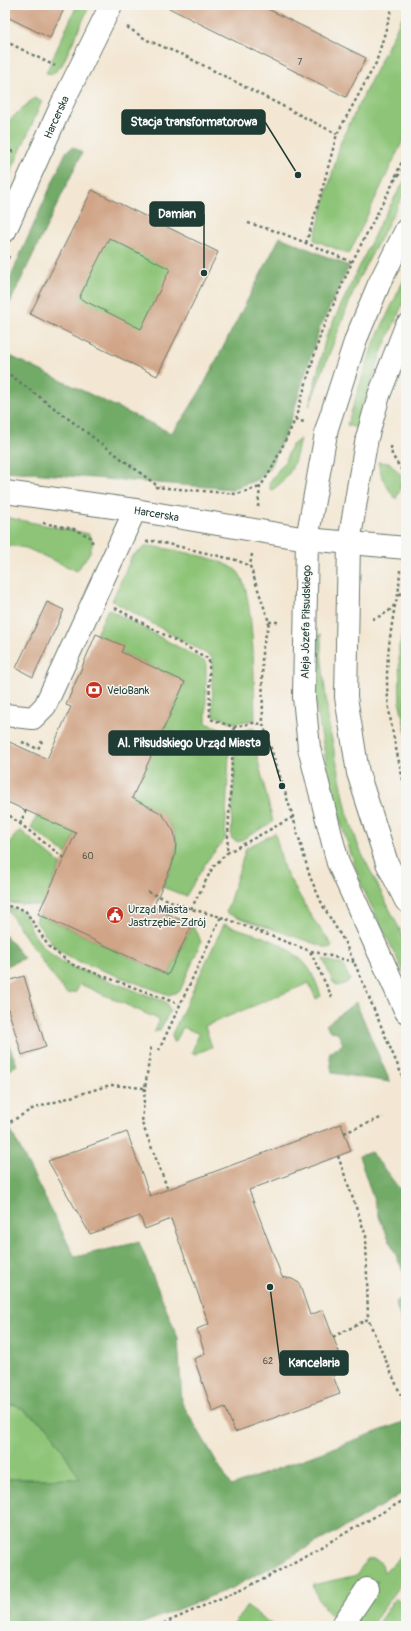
<svg xmlns="http://www.w3.org/2000/svg" width="411" height="1631" viewBox="0 0 411 1631" font-family="Pangolin,sans-serif">
	<style>
		.green { fill: #8dc477; stroke: #568056 }
		.forest { fill: #72aa68; stroke: #48744e }
		.building { fill: #d0a486; fill-rule: evenodd }
		.lines { fill: none; stroke-linecap: round; stroke-linejoin: round }
		.minor-casing { stroke: #69786c; stroke-width: 24 }
		.major-casing { stroke: #69786c; stroke-width: 24 }
		.path { stroke: #69786c; stroke-width: 2.5; stroke-dasharray: 3 3; stroke-linecap: butt }
		.minor { stroke: #fff; stroke-width: 22 }
		.major { stroke: #fff; stroke-width: 22 }
		.labels { text-anchor: middle; dominant-baseline: central; stroke-width: 3; stroke-linejoin: round; paint-order: stroke }
		.number-label { font-size: 9px; fill: #4b5748 }
		.street-label { font-size: 11px; fill: #1f3d34; stroke: #f6f6f2 }
		.poi-label { font-size: 11px; fill: #1f3d34; stroke: #f6f6f2; text-anchor: start }
		.leader { fill: none; stroke: #1f3d34; stroke-width: 1.5 }
		.callout-dot { fill: #1f3d34; stroke: #f6f6f2; stroke-width: 1.5 }
		.callout { fill: #1f3d34; stroke: #1f3d34; stroke-width: 1.5 }
		.callout-label { font-size: 12px; text-anchor: middle; font-weight: bold; fill: #fff }
	</style>
	<rect width="100%" height="100%" fill="#f6f6f2"/>
	<filter id="ink" filterUnits="userSpaceOnUse"><feTurbulence type="fractalNoise" baseFrequency=".025" numOctaves="2"/><feDisplacementMap in="SourceGraphic" scale="8" xChannelSelector="R" yChannelSelector="G"/><feConvolveMatrix kernelMatrix="1 2 1 2 8 2 1 2 1" color-interpolation-filters="sRGB"/></filter>
	<filter id="wash" filterUnits="userSpaceOnUse"><feTurbulence type="fractalNoise" baseFrequency=".012" numOctaves="4" result="noise"/><feDisplacementMap in="SourceGraphic" scale="16" xChannelSelector="R" yChannelSelector="G"/><feGaussianBlur stdDeviation="0.9" result="paint"/><feColorMatrix in="noise" values="0 0 0 0 0 0 0 0 0 0 0 0 0 0 0 0 0 1.4 0 .05"/><feComposite in="paint" operator="in"/></filter>
	<g filter="url(#wash)">
		<rect width="100%" height="100%" fill="#f3e7d3"/>
		<path class="green" d="M77 5H90L62 65 53 74 46 73Z
			M406 9V134L349 254 314 240 341 141Z
			M34 98 42 101 5 186V124Z
			M406 178V190L358 280 309 406 326 337 379 225Z
			M107 234 176 268 142 333 74 300Z
			M406 275V297L381 353 356 428 347 425 372 347Z
			M300 439C294 465 293 475 271 491L269 483 285 461 291 446Z
			M378 462 390 463 401 475 400 490 396 499C386 487 381 477 378 462Z
			M5 517 89 534 93 542 90 552 77 571 26 548 5 545Z
			M147 546 157 547C177 551 225 558 238 572 255 592 254 691 255 720L234 723 213 715 212 657 112 601 132 556Z
			M108 609 206 662V723L230 732 225 839 207 861 186 896 162 887C167 877 173 866 175 855 184 814 138 801 110 788L146 767 185 682 121 652 123 646 96 634Z
			M406 625V733L400 704 399 646Z
			M321 634V652L329 726 347 811 359 848 406 942V977L362 887 342 827 330 783 316 705 311 639Z
			M254 728 255 748 273 822 238 842 231 838 236 732Z
			M37 815 76 833 66 854 31 828Z
			M20 830 61 864 42 906 10 903 5 895V847Z
			M275 833 284 869 313 919 332 945 330 949 226 913 246 848Z
			M7 909H16L25 913C28 921 31 930 35 936 44 950 58 960 72 967L166 1002 170 1011 160 1030 154 1032 160 1020 80 984 76 992 67 994 48 970Z
			M38 914 168 975 192 925 197 932 201 942 180 991 169 995 72 959 55 947 36 922Z
			M224 924C255 935 290 941 310 970 315 978 318 987 321 996L316 999 309 983 205 1026 212 1047 195 1054 192 1052 199 1034 183 1027 176 1041 173 1042 172 1034Z
			M323 959 343 965 350 980 344 984 338 986 333 982Z
			M5 1405H16L49 1428 80 1479H5Z
			M406 1551V1576L371 1626H348L378 1581 375 1582 336 1620C325 1610 317 1600 313 1585L357 1575C363 1565 368 1551 382 1564L384 1573Z
			M395 1598 406 1606V1626H376Z
			M246 1606 274 1626H233Z"/>
		<path class="forest" d="M73 147 82 153 5 313 8 355 171 433 184 417 202 388 280 237 349 266 319 330 289 426 269 469 259 479 232 489 5 471V289L66 152Z
			M5 935 24 958 5 967Z
			M356 1002 390 1082 332 1073 329 1053 343 1044 337 1032 330 1031 326 1025Z
			M5 1034 17 1065 5 1073Z
			M5 1119 75 1257 139 1242 178 1338 182 1403 231 1486 406 1421V1491L358 1520 234 1587 136 1626H5V1479H80L49 1428 16 1405H5Z
			M371 1152 406 1197V1278L380 1219 359 1156Z
			M406 1295V1326H403L395 1302Z"/>
		<g id="blocks">
			<path class="building" d="M5 5H66L50 38 5 16Z
				M163 5H260L366 58 346 97Z
				M92 190 218 252 157 376 30 314ZM109 238 170 269 141 329 79 298Z
				M47 602 64 610 33 677 16 668Z
				M96 634 124 646 121 652 185 682 132 798 161 813 168 822 174 832 176 843 175 855 172 865 153 907 192 925 168 975 38 914 76 833 5 801V740L47 759 71 707 66 705Z
				M24 976 46 1047 22 1055 5 999V982Z
				M341 1124 351 1151 249 1190 282 1277 292 1279 299 1283 310 1315 323 1310 343 1363 330 1368 340 1394 235 1432 225 1407 213 1412 194 1359 205 1354 197 1329 209 1324 171 1219 145 1229 140 1216 90 1234 48 1161 127 1132 150 1196Z"/>
		</g>
	</g>
	<g filter="url(#ink)">
		<use href="#blocks" fill-opacity="0" stroke="#69786c" stroke-width="1"/>
		<g class="lines">
			<defs>
				<g id="minor">
					<path id="s1" d="M5 231 62 104 111 5"/>
					<path id="s2" d="M5 492 135 510 307 539 406 548"/>
					<path d="M5 715 33 718 45 706 135 510"/>
					<path d="M342 1626 367 1589"/>
				</g>
				<path id="major" d="M406 230 379 284 356 339 327 428 307 539 304 697 309 748 338 863 406 1012
					M406 326 379 395 367 438 360 476 349 543 346 697 358 773 387 863 406 901"/>
			</defs>
			<use href="#minor" class="minor-casing"/>
			<use href="#major" class="major-casing"/>
			<path class="path" d="M127 27 147 40 185 56 337 134
				M5 41 55 66
				M5 148 15 153
				M394 181 406 166
				M248 223 279 232 352 262
				M306 243 318 205 337 134 376 63 393 5
				M5 264 10 254
				M5 371 159 487
				M295 420 305 422
				M391 446 392 455 406 476
				M155 487 237 494 260 487
				M258 507 260 487 271 470 295 420 321 333 352 262 392 185 406 152
				M43 523 74 529 92 538V543
				M405 524 406 512
				M146 542 155 541 236 560 250 566
				M252 554 250 566 269 622 262 651 263 724 293 817 310 877 323 906 344 941 354 962 406 1085
				M399 594 406 593
				M395 605C391 630 387 653 387 678 387 717 398 756 406 793
				M115 608 209 659 210 719 234 727 252 723 263 724
				M372 619C401 610 398 597 400 570
				M269 622H281
				M234 727 227 853 293 817
				M22 742 38 749 42 741
				M5 812 64 858
				M20 824 26 810
				M148 892 191 909 221 917 159 1050
				M5 901 8 906 25 910 49 947 73 965 179 1004
				M191 909 213 867 227 853
				M221 917 310 951 332 997
				M311 951 354 962
				M145 1088 142 1123 167 1187
				M5 1125 32 1109 110 1085 145 1088 151 1047
				M344 1133 383 1117
				M338 1156 366 1236 368 1319
				M333 1337 368 1319 406 1407
				M158 1626 264 1579 406 1499"/>
			<use href="#minor" class="minor"/>
			<use href="#major" class="major"/>
		</g>
	</g>
	<defs>
		<symbol id="bank-disc" viewBox="-11 -11 22 22"><circle r="9.5" fill="#c8321e" stroke="#f6f6f2"/><path d="M-6-4H6V4H-6ZM0-2.3a2.3 2.3 0 1 0 0 4.6a2.3 2.3 0 1 0 0-4.6Z" fill="#fff"/></symbol>
		<symbol id="civic-disc" viewBox="-11 -11 22 22"><circle r="9.5" fill="#c8321e" stroke="#f6f6f2"/><path d="M-.6-6.5H3V-4.5H.6V-3L4-1V1h2V6H-6V1h2V-1L-.6-3ZM-1.2 2.5V6h2.4V2.5Z" fill="#fff"/></symbol>
	</defs>
	<g fill-rule="evenodd">
		<use href="#bank-disc" x="84" y="680" width="20" height="20"/>
		<use href="#civic-disc" x="105" y="905" width="20" height="20"/>
	</g>
	<g class="labels">
		<g class="number-label">
			<text x="300" y="62">7</text>
			<text x="88" y="856">60</text>
			<text x="268" y="1361">62</text>
		</g>
		<g class="street-label">
			<text stroke="none"><textPath href="#s1" startOffset="125">Harcerska</textPath></text>
			<text stroke="none"><textPath href="#s2" startOffset="153">Harcerska</textPath></text>
			<text transform="translate(306 622) rotate(-89)">Aleja Józefa Piłsudskiego</text>
		</g>
		<g class="poi-label">
			<text x="107" y="690">VeloBank</text>
			<text x="128" y="909">Urząd Miasta<tspan x="128" dy="13">Jastrzębie-Zdrój</tspan></text>
		</g>
	</g>
	<path class="leader" d="M298 175L265 122M204 273L204 214M282 786L269 743M270 1287L280 1363"/>
	<g class="callout-dot">
		<circle cx="298" cy="175" r="4"/>
		<circle cx="204" cy="273" r="4"/>
		<circle cx="282" cy="786" r="4"/>
		<circle cx="270" cy="1287" r="4"/>
	</g>
	<g class="callout">
		<rect x="122" y="110" width="143" height="24" rx="4"/>
		<rect x="150" y="202" width="54" height="24" rx="4"/>
		<rect x="109" y="731" width="160" height="24" rx="4"/>
		<rect x="280" y="1351" width="68" height="24" rx="4"/>
	</g>
	<g class="callout-label">
		<text x="194" y="126">Stacja transformatorowa</text>
		<text x="177" y="218">Damian</text>
		<text x="189" y="747">Al. Piłsudskiego Urząd Miasta</text>
		<text x="314" y="1367">Kancelaria</text>
	</g>
	<rect width="411" height="1631" fill="none" stroke="#f6f6f2" stroke-width="20"/>
</svg>
